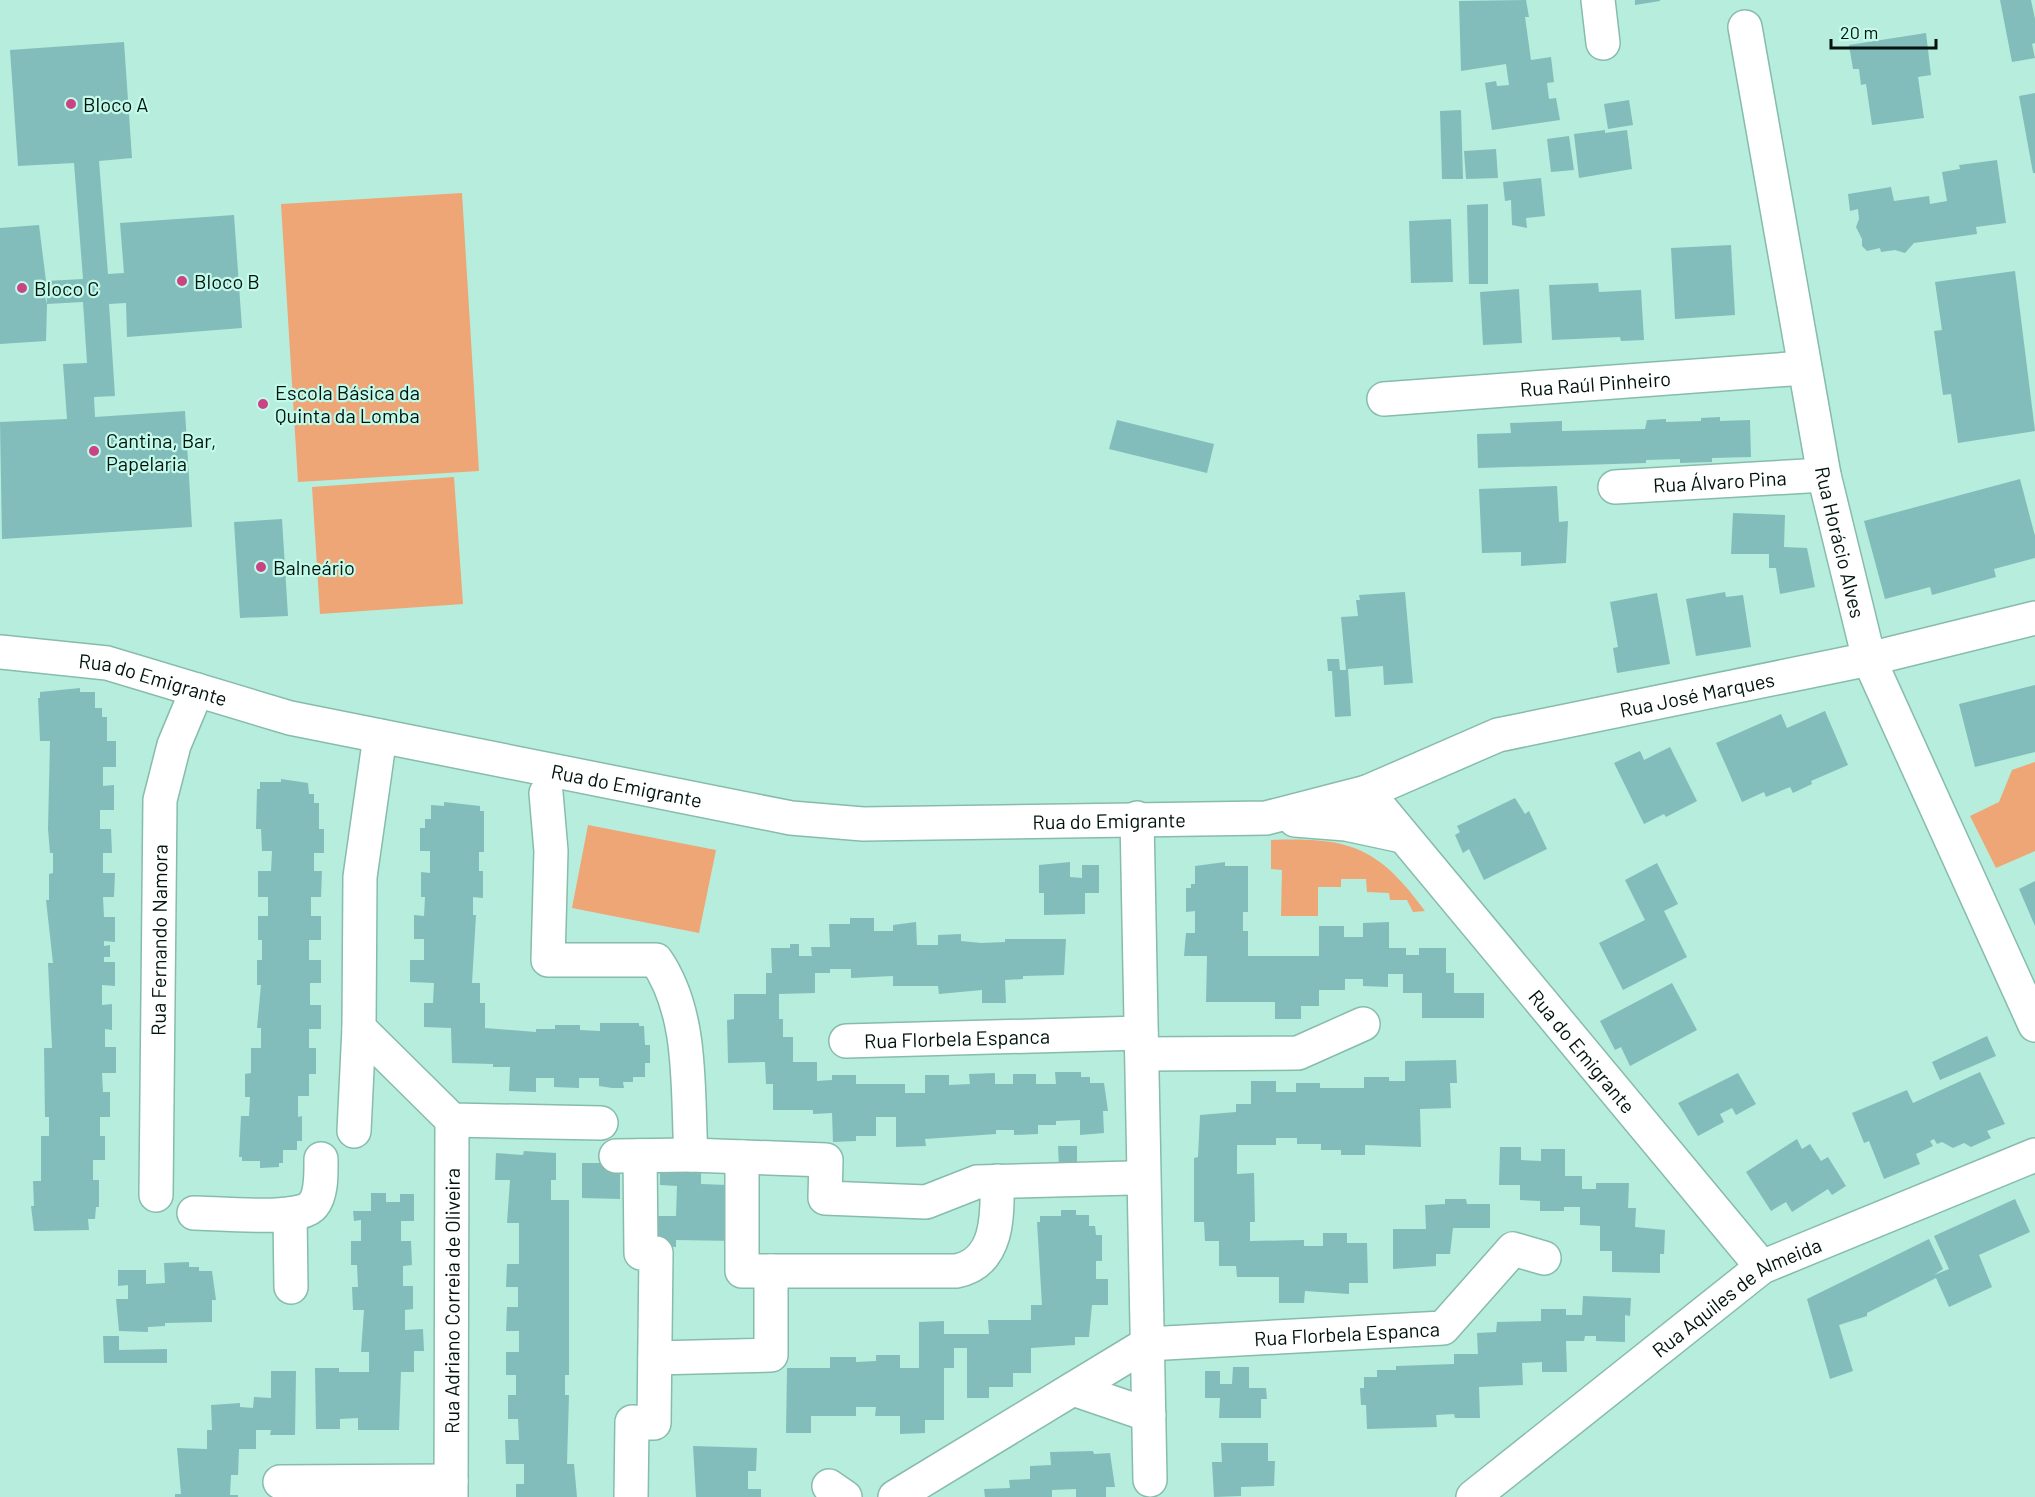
<svg xmlns="http://www.w3.org/2000/svg" width="2035" height="1497" viewBox="0 0 2035 1497" font-family="Barlow,sans-serif">
	<style>
		.green { fill: #eea677 }
		.building { fill: #82bdbb }
		.lines { fill: none; stroke-linecap: round; stroke-linejoin: round }
		.street-casing { stroke: #87bcac; stroke-width: 36 }
		.street { stroke: #fff; stroke-width: 33 }
		.poi-dot { fill: #ca4485; stroke: #c3fae9; stroke-width: 2 }
		.labels { text-anchor: middle; dominant-baseline: central; stroke-width: 4.5; stroke-linejoin: round; paint-order: stroke }
		.poi-label { font-size: 20px; fill: #01130e; stroke: #c3fae9; text-anchor: start }
		.street-label { font-size: 20px; fill: #01130e; stroke: #c3fae9 }
	</style>
	<rect width="100%" height="100%" fill="#b6eddc"/>
	<path class="green" d="M462 193 479 471 298 482 281 204Z
		M454 477 463 604 320 614 312 487Z
		M2035 762V851L1996 868 1970 816 1999 802 2012 770Z
		M588 825 716 850 699 933 572 908Z
		M1271 840C1350 837 1378 847 1425 911L1413 912 1407 900H1390L1389 893 1367 892 1366 879H1341V887H1318V916H1281L1282 870 1271 869Z"/>
	<path class="building" d="M1526 0 1529 17H1525L1531 60 1551 57 1554 82 1547 83 1549 99 1556 98 1560 120 1492 130 1485 83 1496 81 1497 86 1509 85 1506 64 1461 71 1459 1Z
		M1635 0H1660V1L1635 5Z
		M2000 0H2031L2035 19V43L2032 44 2035 58 2012 62Z
		M1926 33 1931 75 1918 77 1924 118 1872 125 1866 84 1861 85 1859 69H1853L1849 45Z
		M124 42 132 158 99 161 108 274 124 273 120 223 234 215 242 328 127 337 126 303 109 304 115 396 94 397 95 417 185 411 192 527 2 539 0 422 67 419 63 364 87 363 83 302 47 304 46 281 44 294 47 304 46 341 0 344V228L39 225 46 281 83 279 74 163 18 166 10 50Z
		M2035 93V173H2033L2019 96Z
		M1629 100 1633 125 1608 129 1604 104Z
		M1461 110 1463 179H1442L1440 111Z
		M1605 130V133L1627 130 1632 169 1579 178 1574 134Z
		M1569 136 1574 170 1551 172 1547 139Z
		M1496 149 1498 178 1466 179 1464 151Z
		M1997 160 2006 223 1976 227 1977 234 1914 243 1905 253 1895 250 1881 252 1880 248 1867 251 1862 246V239L1856 227 1859 219 1858 209 1850 211 1848 194 1891 187 1894 201 1929 196 1930 204 1947 201 1942 172 1960 169 1959 165Z
		M1541 178 1545 216 1526 218 1527 228 1512 225 1511 200 1505 201 1503 182Z
		M1488 204V284H1469L1467 205Z
		M1451 219 1453 282 1411 283 1409 221Z
		M1731 245 1735 315 1675 319 1671 248Z
		M2015 271 2035 431 1958 443 1951 394 1943 395 1934 331 1942 330 1935 282Z
		M1598 283 1599 292 1641 290 1644 340 1621 341 1620 337 1552 340 1549 285Z
		M1519 289 1522 343 1483 345 1480 292Z
		M1720 417V421L1750 420 1751 457 1712 458V462L1680 463V459L1646 460V463L1478 468 1477 434 1511 433 1510 423 1562 421V431L1645 429 1647 420 1666 419V422L1701 421V418Z
		M1117 420 1214 444 1207 473 1109 449Z
		M2020 479 2035 536V558L1994 569 1996 577 1932 595 1930 587 1885 599 1864 521Z
		M1557 486 1559 522 1568 521 1566 563 1521 566V552L1482 553 1479 489Z
		M1733 513 1785 515 1784 547 1807 548 1815 587 1780 594 1776 568H1769V554H1731Z
		M282 519 288 616 240 618 234 522Z
		M1405 592 1413 683 1384 685 1383 666 1348 669 1351 716 1335 717 1332 671H1328L1327 659H1339L1340 670H1346L1341 617 1358 616 1356 600H1360L1359 595Z
		M1725 592 1726 597 1743 595 1751 647 1696 656 1686 599Z
		M1657 593 1670 664 1617 673 1613 648 1618 647 1610 602Z
		M2035 685V752L1975 767 1959 704Z
		M80 688V692H95V708H102V717H107V741H116V767H103V786L114 785V810H100V829H111L112 853H103V873H115L114 897H103L104 917H115V942L104 941V946L110 945V957H104V962H115V986L102 985V1005L112 1004V1030L105 1029V1047H116V1073H102L103 1092H110V1117H100V1136H105V1160H93V1180H99V1207H96L95 1219H88L89 1230 34 1231 31 1206H34L33 1181H41V1136H49V1117H45L44 1048H52L48 963H53L46 900H49V874L53 873V853H50L48 829 50 741H40L38 698H40V692Z
		M1825 711 1848 765 1811 781 1812 784 1793 793 1790 787 1766 797 1764 792 1742 802 1716 743 1781 714 1787 728Z
		M1670 747 1697 801 1666 817 1664 814 1644 824 1614 763 1640 751 1644 760Z
		M281 779 308 783 309 794H314V803H319V829H324V853H314V871H322L321 897H311V916H321V940H309V960H321V983H310V1005H321V1029H309V1048H316V1074H309V1096H298V1117L302 1116V1141H297V1150H283V1163H279V1167L260 1168V1161H242V1157H239L241 1116H249L250 1097H245V1074L251 1073V1048H261V1028H257L261 985H257V960H262V940H258V916H268V897H258V871H271L272 851H262L261 829H256L257 789H260V782H281Z
		M1515 798 1525 814 1529 811 1547 849 1484 880 1469 849 1463 853 1455 835 1460 832 1457 826Z
		M444 802 480 806V811H484V852H479V871H483V898L473 897V915H476L472 983H480V1003H485V1028L536 1032V1029H555V1025H580V1030L600 1031V1023H639V1026H644L645 1045H650V1063H645V1077H633V1082H623L624 1088H612L599 1086V1078H579V1088L554 1087V1078H536V1092L509 1091 510 1067H493V1064L452 1063 451 1028 424 1027V1003H433L434 983 410 982V960H424V939H414V915L424 916 425 897H421V872L430 873V851H420V828H425V819H431V805L444 806Z
		M1070 862V877L1082 878V865H1099V893H1085V914L1044 915V893H1039V865Z
		M1225 862V866H1248V912H1243V931H1248V956H1319V926H1344V937H1363V923L1389 922V948H1406V955H1419V948H1446V973H1454V993H1484V1018H1422V993H1403V974H1388V987L1363 986V979H1345V990H1319V1006H1301V1019H1275V1002H1206L1207 956H1184L1186 933H1195V911L1186 912V888H1191V884H1195V866Z
		M1657 863 1678 904 1664 911 1687 957 1623 990 1599 943 1645 920 1625 880Z
		M2035 881V926L2019 889Z
		M850 918H874V931H893V925L916 922 917 945H938V935L961 934V941L981 943 1005 942V939H1066L1064 975 1023 976V979L1005 980 1006 1003H982V990L939 994 938 986H893V976L851 978V969H830V973H815V993L779 994V1019H783V1037H793V1062H817V1081L832 1080V1075H856V1084H905V1093H925V1075H949V1085L970 1084 969 1074 995 1073V1084H1013V1074H1036V1084H1056L1055 1072H1081V1077H1090V1083H1104L1108 1111H1103L1104 1133 1080 1135V1120L1056 1121V1125H1038V1134L1014 1135V1130H996V1134L925 1139 926 1146 896 1147V1117H876V1136H856V1141L833 1142 832 1113 813 1114V1110H773V1084H766L765 1062 728 1063 727 1020 734 1019V994H766V973H772L771 948H790V944H799V956H812L811 947H830L829 924H850Z
		M1672 983 1697 1030 1630 1066 1621 1047 1615 1050 1600 1021Z
		M1987 1036 1996 1056 1940 1080 1932 1062Z
		M1456 1060 1457 1083H1450L1451 1108 1420 1109 1421 1147 1365 1145V1155H1341V1150H1321V1144H1297V1138H1276V1145H1237V1174L1254 1173 1255 1222H1250V1241L1304 1240V1246H1323V1233H1347V1243H1367L1368 1283H1349V1294L1305 1291 1304 1303H1279V1277H1237L1236 1266H1219V1241H1205L1204 1222H1194V1158L1198 1157 1200 1115 1236 1112V1104H1251V1081H1276V1092H1296V1083H1320V1088H1364V1077H1389V1081H1405V1061Z
		M1980 1072 2005 1124 1987 1131 1991 1138 1971 1147 1964 1143 1953 1148 1942 1142 1937 1144 1934 1139 1930 1141 1933 1146 1916 1154 1920 1164 1884 1179 1869 1141 1864 1143 1852 1113 1907 1090 1913 1103Z
		M1738 1073 1756 1104 1736 1115 1732 1108 1720 1114 1724 1122 1698 1136 1678 1103Z
		M1797 1139 1802 1149 1810 1144 1821 1161 1828 1157 1846 1186 1832 1195 1828 1189 1792 1212 1786 1202 1771 1211 1746 1172Z
		M1058 1146H1077V1168H1059Z
		M1500 1147H1521V1160L1541 1161V1149H1565V1176H1582V1189H1596V1183H1629L1628 1208H1636L1635 1227 1665 1230 1664 1254H1660V1273L1612 1272V1251H1600V1226L1580 1225V1207H1564V1211H1540V1201L1520 1200V1185H1499Z
		M524 1151 556 1153V1180H551V1200H569V1375H565V1395H569L567 1464H574L577 1497H516V1484H524V1464H506L505 1440H519L518 1419H508V1395H516V1375H506V1352H519V1331H506L507 1307H518V1287H506L507 1264H519V1223H507L510 1180H495L496 1153 523 1155Z
		M582 1163H620V1199L582 1198Z
		M660 1166 701 1167V1184L727 1185 735 1241 676 1240V1247L653 1246V1216H676L677 1186 660 1185Z
		M371 1193H386V1202H400V1194H414V1221H401V1241H411L412 1265 403 1266V1286H413V1309L405 1310V1330L423 1329 424 1351H414V1372H401L399 1430H358V1418L340 1419V1429H316L315 1368H339V1372H369V1352H361L364 1310H353L352 1287H358L357 1265H351V1241H361V1220L354 1221 353 1211H371Z
		M1445 1199H1466L1467 1204H1490V1228H1453L1450 1254H1436V1266L1393 1269V1229H1426L1425 1205 1445 1204Z
		M2015 1199 2030 1232 1979 1255 1992 1287 1949 1307 1936 1278 1867 1313V1316L1839 1325 1853 1371 1830 1379 1807 1299 1929 1239 1943 1269 1934 1275 1949 1269 1934 1236Z
		M1061 1210H1076V1215H1089V1226H1095L1096 1235H1102V1261H1096V1279H1108V1305H1092L1089 1337H1075V1345L1031 1348V1373H1013V1387H989V1398H967V1348H954V1368H944V1420H925V1433L900 1434V1416H875L876 1407H856V1416H811V1433H786L787 1368H830V1357H856V1362L876 1361V1355H900V1368H919V1322L944 1321V1334H989L988 1320H1031V1305H1042L1037 1222H1040V1216H1061Z
		M189 1262V1267H199V1271H212L216 1300H212V1322L165 1323V1326L148 1327V1332L119 1331 116 1299H128V1285L118 1286V1270H146V1284L165 1283 164 1263Z
		M1583 1296 1631 1298 1630 1316 1625 1315V1342L1596 1341V1336H1585L1584 1341H1566L1567 1372H1542V1362L1522 1363 1523 1385 1479 1387 1480 1418H1455L1454 1414 1436 1415 1437 1427 1367 1429 1366 1405H1361L1360 1388H1364V1377H1377V1370H1396V1366L1454 1364V1354H1478L1477 1333 1496 1332 1497 1322 1541 1321V1309H1566V1315H1582Z
		M103 1336H119V1350L167 1349V1363H104Z
		M1233 1367H1249V1388H1266L1267 1399H1261V1418H1219L1220 1398H1205V1371H1220V1384H1232Z
		M271 1371H296L295 1435H270L271 1430H256V1449H239L238 1475H231L230 1495H238V1497H175V1494H181L177 1448 207 1449V1430H212L211 1405 240 1403V1407L253 1408 254 1397 271 1398Z
		M1221 1443H1268V1461H1275L1274 1486 1241 1487V1496L1214 1497 1212 1462H1222Z
		M693 1446 757 1448 756 1471H748V1489H761V1497H696Z
		M1093 1451 1094 1454 1110 1453 1115 1487H1106V1497H1076V1489L1052 1490V1497H985L984 1489 1010 1488 1009 1480 1030 1479V1466L1051 1465 1050 1452Z"/>
	<g class="lines">
		<defs>
			<g id="street">
				<path d="M1598 0 1603 43"/>
				<path id="s1" d="M1745 27 1824 475 1869 659 2035 1025"/>
				<path id="s2" d="M1384 399 1804 368"/>
				<path id="s3" d="M1615 487 1824 475"/>
				<path id="s4" d="M0 652 107 663 290 718 791 818 863 824 1266 818 1367 792 1762 1267"/>
				<path d="M380 736 360 877 359 1028 452 1120 601 1123"/>
				<path id="s5" d="M1367 792 1498 735 1869 659 2035 618"/>
				<path d="M546 793 551 851 548 960H656C694 1015 687 1091 691 1155L616 1156"/>
				<path d="M1137 818 1150 1480"/>
				<path d="M1295 820 1346 824 1402 836"/>
				<path id="s6" d="M846 1041 1141 1033"/>
				<path d="M1142 1054 1298 1053 1363 1024"/>
				<path d="M354 1131 359 1028"/>
				<path d="M691 1155 826 1160 825 1198 926 1202 977 1182 1131 1178"/>
				<path d="M742 1157V1271H956C998 1263 998 1216 997 1181"/>
				<path id="s7" d="M156 1195 160 800 174 745 197 690"/>
				<path d="M194 1213C216 1213 301 1222 313 1205 322 1194 321 1173 321 1159"/>
				<path d="M290 1214 291 1287"/>
				<path d="M655 1358 771 1355V1271"/>
				<path d="M1073 1389 1149 1415"/>
				<path d="M280 1482 451 1481"/>
				<path d="M829 1486 845 1497"/>
				<path id="s8" d="M451 1497 452 1120"/>
				<path d="M631 1497 632 1422 654 1423 656 1253H641L640 1156"/>
				<path id="s9" d="M895 1497 1147 1344 1443 1328 1513 1249 1544 1258"/>
				<path id="s10" d="M1473 1497 1762 1267 2035 1155"/>
			</g>
		</defs>
		<use href="#street" class="street-casing"/>
		<use href="#street" class="street"/>
	</g>
	<g class="poi-dot">
		<circle cx="71" cy="104" r="6"/>
		<circle cx="182" cy="281" r="6"/>
		<circle cx="22" cy="288" r="6"/>
		<circle cx="263" cy="404" r="6"/>
		<circle cx="94" cy="451" r="6"/>
		<circle cx="261" cy="567" r="6"/>
	</g>
	<g class="labels">
		<g class="poi-label">
			<text x="83" y="104">Bloco A</text>
			<text x="194" y="281">Bloco B</text>
			<text x="34" y="288">Bloco C</text>
			<text x="275" y="392">Escola Básica da<tspan x="275" dy="23">Quinta da Lomba</tspan></text>
			<text x="106" y="440">Cantina, Bar,<tspan x="106" dy="23">Papelaria</tspan></text>
			<text x="273" y="567">Balneário</text>
		</g>
		<g class="street-label">
			<text stroke="none"><textPath href="#s2" startOffset="212">Rua Raúl Pinheiro</textPath></text>
			<text stroke="none"><textPath href="#s3" startOffset="105">Rua Álvaro Pina</textPath></text>
			<text stroke="none"><textPath href="#s1" startOffset="524">Rua Horácio Alves</textPath></text>
			<text stroke="none"><textPath href="#s4" startOffset="156">Rua do Emigrante</textPath></text>
			<text stroke="none"><textPath href="#s5" startOffset="346">Rua José Marques</textPath></text>
			<text stroke="none"><textPath href="#s4" startOffset="642">Rua do Emigrante</textPath></text>
			<text stroke="none"><textPath href="#s4" startOffset="1128">Rua do Emigrante</textPath></text>
			<text stroke="none"><textPath href="#s7" startOffset="255">Rua Fernando Namora</textPath></text>
			<text stroke="none"><textPath href="#s6" startOffset="111">Rua Florbela Espanca</textPath></text>
			<text stroke="none"><textPath href="#s4" startOffset="1726">Rua do Emigrante</textPath></text>
			<text stroke="none"><textPath href="#s10" startOffset="332">Rua Aquiles de Almeida</textPath></text>
			<text stroke="none"><textPath href="#s8" startOffset="196">Rua Adriano Correia de Oliveira</textPath></text>
			<text stroke="none"><textPath href="#s9" startOffset="495">Rua Florbela Espanca</textPath></text>
		</g>
	</g>
	<path d="M1831 39v9h105v-9" fill="none" stroke="#01130e" stroke-width="3"/>
	<text x="1840" y="39" font-size="18" fill="#01130e" stroke="#c3fae9" stroke-width="4.5" paint-order="stroke">20 m</text>
</svg>
